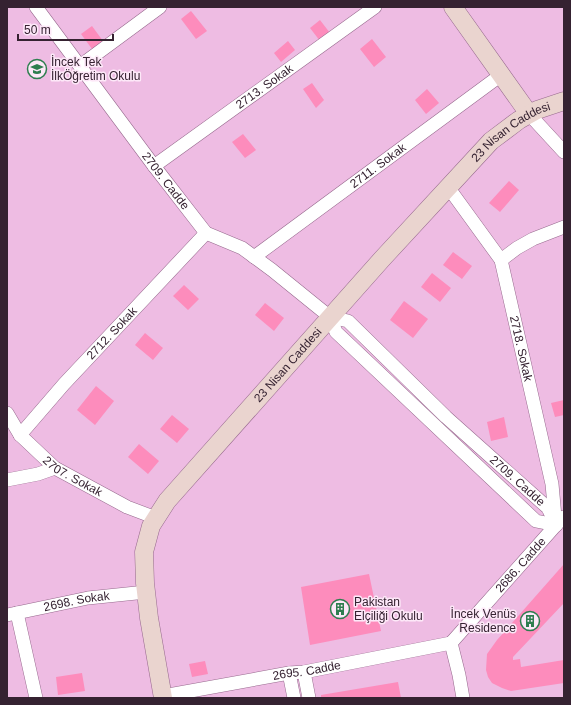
<svg xmlns="http://www.w3.org/2000/svg" width="571" height="705" viewBox="0 0 571 705" font-family="Helvetica,sans-serif">
	<style>
		.building { fill: #fd8cbc }
		.lines { fill: none; stroke-linecap: round; stroke-linejoin: round }
		.street-casing { stroke: #976a8e; stroke-width: 14 }
		.secondary-casing { stroke: #976a8e; stroke-width: 19 }
		.street { stroke: #fff; stroke-width: 13 }
		.secondary { stroke: #ead4cf; stroke-width: 18 }
		.labels { text-anchor: middle; dominant-baseline: central; stroke-width: 3; stroke-linejoin: round; paint-order: stroke }
		.poi-label { font-size: 12px; fill: #352231; stroke: #fde8f8; text-anchor: start }
		.street-label { font-size: 12px; fill: #352231; stroke: #fde8f8 }
	</style>
	<rect width="100%" height="100%" fill="#eebce3"/>
	<path class="building" d="M191 11 207 31 196 39 181 19Z
		M320 20 330 33 320 41 310 28Z
		M92 26 103 41 92 49 81 34Z
		M372 39 386 57 374 67 360 49Z
		M288 41 295 50 281 62 274 53Z
		M312 83 324 100 316 108 303 89Z
		M427 89 439 103 426 114 415 100Z
		M243 134 256 150 245 158 232 142Z
		M509 181 519 190 500 212 489 203Z
		M453 252 472 266 462 279 443 265Z
		M432 273 451 288 440 302 421 287Z
		M184 285 199 299 188 310 173 296Z
		M404 301 428 319 413 338 390 320Z
		M265 303 284 318 274 331 255 315Z
		M145 333 163 348 153 360 135 345Z
		M96 386 114 401 95 425 77 410Z
		M564 400V415L555 417 551 403Z
		M172 415 189 429 177 443 160 429Z
		M504 417 508 437 491 441 487 422Z
		M139 444 159 461 148 474 128 457Z
		M564 564V603L513 657V660L520 659 521 667 564 660V683L511 691 502 688 492 683 488 677 486 670 487 654 497 640Z
		M369 574 381 631 310 645 301 587Z
		M205 661 208 674 192 677 189 664Z
		M82 673 85 691 58 695 56 677Z
		M398 682 401 698H321V695Z"/>
	<g class="lines">
		<defs>
			<g id="street">
				<path id="s1" d="M36 7 154 166 206 233 242 248 272 270 330 317 348 321 446 417 548 508 556 525"/>
				<path d="M80 66 160 7"/>
				<path d="M529 114 564 152"/>
				<path id="s2" d="M154 166 375 7"/>
				<path id="s3" d="M448 187 501 260 552 484 555 517"/>
				<path id="s4" d="M254 257 501 75"/>
				<path d="M501 260 517 248 533 239 564 227"/>
				<path d="M330 317 336 332 536 521 556 525"/>
				<path id="s5" d="M7 413 20 435 55 468 127 507 156 518"/>
				<path id="s6" d="M20 435 64 384 206 233"/>
				<path d="M7 480 38 474 55 468"/>
				<path d="M17 613 36 698"/>
				<path id="s7" d="M7 615 88 598 146 592"/>
				<path d="M304 672 309 698"/>
				<path d="M289 673 294 698"/>
				<path id="s8" d="M163 696 289 673 304 672 451 643"/>
				<path id="s9" d="M463 698 459 675 451 643 556 525 564 517"/>
			</g>
			<g id="secondary">
				<path d="M453 7 529 114"/>
				<path id="s10" d="M163 698 149 618 145 583 144 552 151 526 167 501 382 259 491 141 519 120 537 110 564 101"/>
			</g>
		</defs>
		<use href="#street" class="street-casing"/>
		<use href="#secondary" class="secondary-casing"/>
		<use href="#street" class="street"/>
		<use href="#secondary" class="secondary"/>
	</g>
	<defs>
		<symbol id="school-ring" viewBox="-11 -11 22 22"><circle r="9.5" fill="#fde8f8" stroke="#2e7e4f" stroke-width="1.5"/><path d="M0-5L7-2L0 1L-7-2ZM-4 1L0 2.5L4 1V4Q0 6-4 4Z" fill="#2e7e4f"/></symbol>
		<symbol id="building-ring" viewBox="-11 -11 22 22"><circle r="9.5" fill="#fde8f8" stroke="#2e7e4f" stroke-width="1.5"/><path d="M-4-6H4V6H1V3H-1V6H-4ZM-2.5-4.3h1.7v1.8h-1.7ZM.8-4.3h1.7v1.8H.8ZM-2.5-1h1.7V.8h-1.7ZM.8-1h1.7V.8H.8Z" fill="#2e7e4f"/></symbol>
	</defs>
	<g fill-rule="evenodd">
		<use href="#school-ring" x="26" y="58" width="22" height="22"/>
		<use href="#building-ring" x="329" y="598" width="22" height="22"/>
		<use href="#building-ring" x="519" y="610" width="22" height="22"/>
	</g>
	<g class="labels">
		<g class="poi-label">
			<text x="51" y="62">İncek Tek<tspan x="51" dy="14">İlkÖğretim Okulu</tspan></text>
			<text x="354" y="602">Pakistan<tspan x="354" dy="14">Elçiliği Okulu</tspan></text>
			<text x="516" y="614" text-anchor="end">İncek Venüs<tspan x="516" dy="14">Residence</tspan></text>
		</g>
		<g class="street-label">
			<text stroke="none"><textPath href="#s2" startOffset="136">2713. Sokak</textPath></text>
			<text stroke="none"><textPath href="#s10" startOffset="710">23 Nisan Caddesi</textPath></text>
			<text stroke="none"><textPath href="#s4" startOffset="154">2711. Sokak</textPath></text>
			<text stroke="none"><textPath href="#s1" startOffset="217">2709. Cadde</textPath></text>
			<text stroke="none"><textPath href="#s6" startOffset="137">2712. Sokak</textPath></text>
			<text stroke="none"><textPath href="#s3" startOffset="181">2718. Sokak</textPath></text>
			<text stroke="none"><textPath href="#s10" startOffset="386">23 Nisan Caddesi</textPath></text>
			<text stroke="none"><textPath href="#s5" startOffset="93">2707. Sokak</textPath></text>
			<text stroke="none"><textPath href="#s1" startOffset="685">2709. Cadde</textPath></text>
			<text stroke="none"><textPath href="#s9" startOffset="161">2686. Cadde</textPath></text>
			<text stroke="none"><textPath href="#s7" startOffset="71">2698. Sokak</textPath></text>
			<text stroke="none"><textPath href="#s8" startOffset="146">2695. Cadde</textPath></text>
		</g>
	</g>
	<rect width="571" height="705" fill="none" stroke="#352231" stroke-width="16"/>
	<path d="M18 34v6h95v-6" fill="none" stroke="#352231" stroke-width="2"/>
	<text x="24" y="34" font-size="12" fill="#352231" stroke="#fde8f8" stroke-width="3" paint-order="stroke">50 m</text>
</svg>
